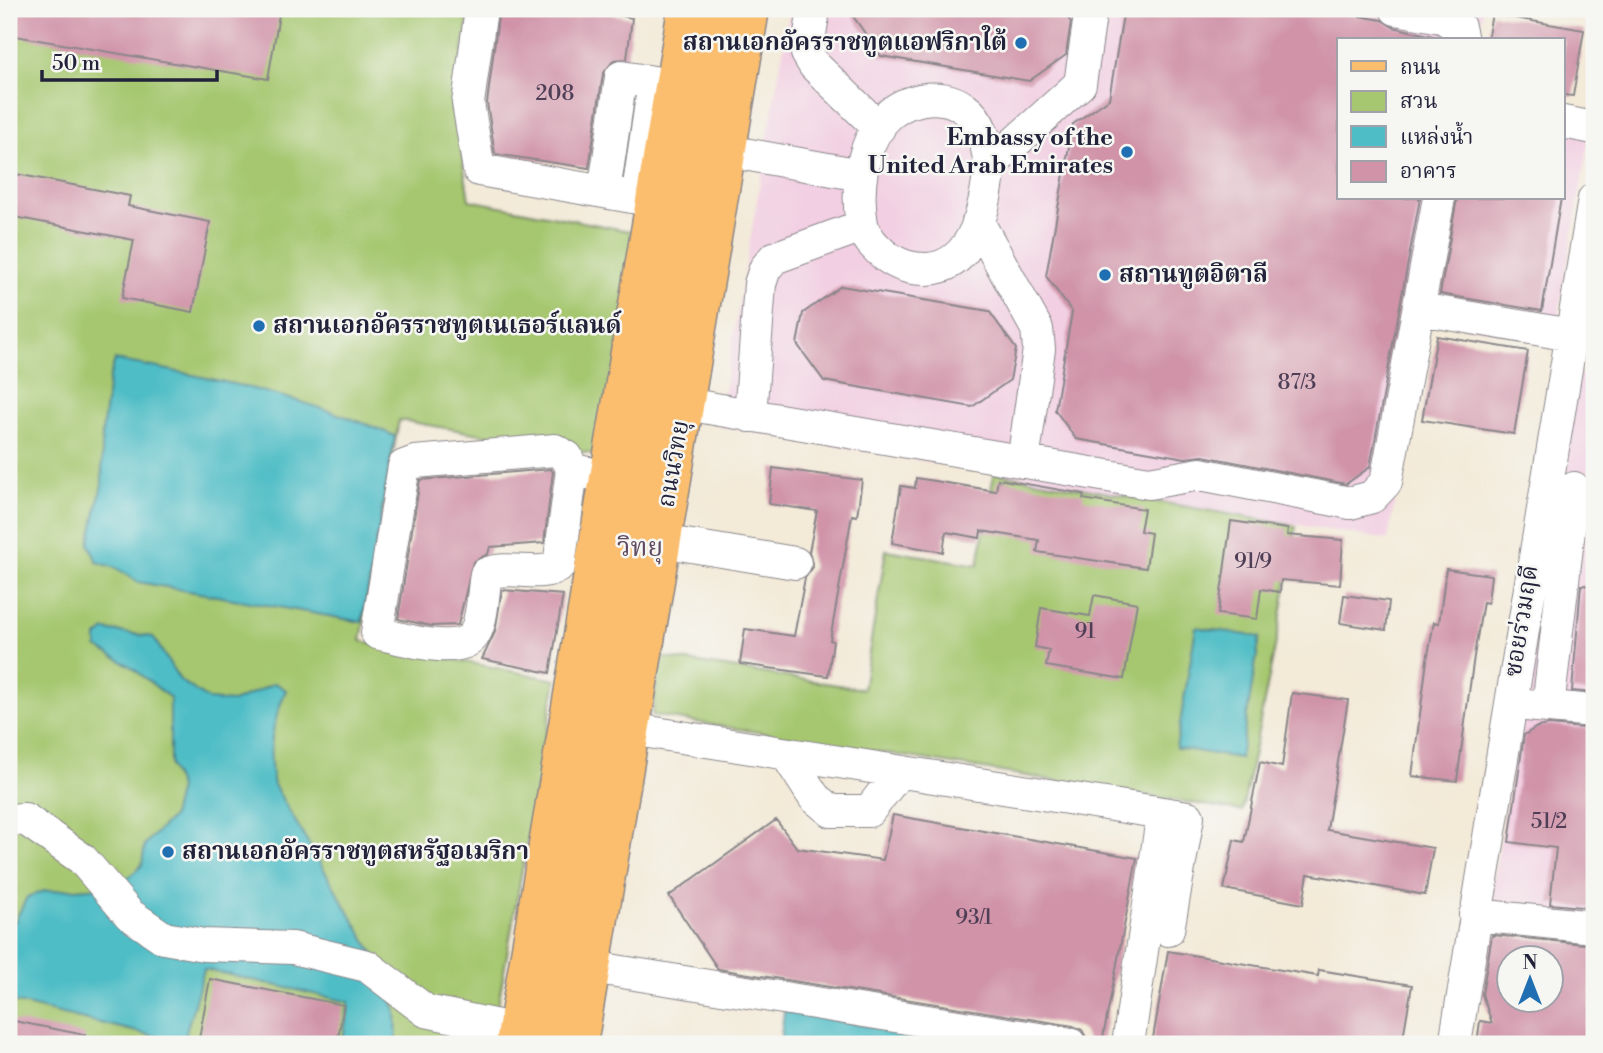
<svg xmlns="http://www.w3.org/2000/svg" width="1603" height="1053" viewBox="0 0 1603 1053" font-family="'Libre Bodoni','Noto Serif Thai',serif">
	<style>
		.built { fill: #f2cfe2 }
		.green { fill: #a6c76f; stroke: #647455; stroke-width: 2 }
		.water { fill: #4fbdc6; stroke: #387080; stroke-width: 2 }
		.building { fill: #d093a8; fill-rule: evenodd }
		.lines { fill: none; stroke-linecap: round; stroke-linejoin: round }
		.minor-casing { stroke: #8a868a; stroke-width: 34 }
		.major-casing { stroke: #8a868a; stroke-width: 41 }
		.minor { stroke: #fff; stroke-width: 32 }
		.major { stroke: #fabe6e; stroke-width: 38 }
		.poi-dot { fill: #1f6fb2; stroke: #f6f6f2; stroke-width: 2.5 }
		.labels { text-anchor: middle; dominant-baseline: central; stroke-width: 5; stroke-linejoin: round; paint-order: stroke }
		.number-label { font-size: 21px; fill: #4e3e56 }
		.poi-label { font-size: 24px; font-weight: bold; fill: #22223b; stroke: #f6f6f2; text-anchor: start }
		.street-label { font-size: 24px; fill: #22223b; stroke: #f6f6f2 }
		.neighbourhood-label { font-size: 26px; fill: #5f4a61; stroke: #f6f6f2 }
	</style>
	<rect width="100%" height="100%" fill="#f6f6f2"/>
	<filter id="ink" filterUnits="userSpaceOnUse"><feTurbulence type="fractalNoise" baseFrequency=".0143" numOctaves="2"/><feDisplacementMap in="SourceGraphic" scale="14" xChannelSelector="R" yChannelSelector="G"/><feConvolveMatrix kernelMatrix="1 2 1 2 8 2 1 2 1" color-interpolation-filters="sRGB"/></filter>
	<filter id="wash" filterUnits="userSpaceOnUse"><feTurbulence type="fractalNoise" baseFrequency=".00686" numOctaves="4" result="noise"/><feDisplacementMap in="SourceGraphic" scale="28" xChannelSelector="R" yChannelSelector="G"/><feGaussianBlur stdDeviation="1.57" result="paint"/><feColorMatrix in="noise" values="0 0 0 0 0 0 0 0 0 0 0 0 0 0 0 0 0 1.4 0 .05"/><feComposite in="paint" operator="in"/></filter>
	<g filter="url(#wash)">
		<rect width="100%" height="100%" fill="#f3ead8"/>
		<path class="built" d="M790 9H1483L1477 40H1339V198H1563V111L1593 116 1554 341 1426 319 1388 540 718 426Z
			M1579 374 1594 375V919L1489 909Z"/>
		<path class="green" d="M9 9H470L454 105 469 200 640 233 601 455 399 420 361 641 556 680 491 1044H9Z
			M994 473 1296 526 1279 627 1242 811 652 715 661 657 863 689 886 550 978 565Z"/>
		<path class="water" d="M115 360C210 377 305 397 395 436L362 622 138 582 116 568 97 562 89 544 102 484V434L109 379Z
			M1196 627 1260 637 1240 758 1176 748Z
			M105 630 153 637 180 680 209 700 233 702 275 683 286 690C273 722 266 750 274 785L380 965 396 1011 397 1044H342L349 1002 204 969 183 1043 9 1001V933L27 897 44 891 119 886 142 865 145 844 172 817 179 788 170 766V698L130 666 97 647V637Z
			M784 1011 970 1044H780Z"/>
		<g id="blocks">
			<path class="building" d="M9 9H243L279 15 268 79 9 35Z
				M499 9H587L632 18 627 59 614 60 603 74 589 168 495 154 487 103Z
				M848 9H1061L1071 22 1066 55 1029 81 881 56Z
				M1124 9H1318L1382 20 1393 27 1442 38 1339 40V198H1420L1370 467 1346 484 1203 456 1185 458 1076 439 1055 410 1072 312 1046 276 1061 191 1073 124 1109 99Z
				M1492 14 1584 30 1573 96 1563 95V40H1487Z
				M11 173 130 196 128 206 210 222 193 312 122 298 134 240 9 216Z
				M1457 198H1561L1542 311 1440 294Z
				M841 286 989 311 1016 349 1010 380 972 407 824 381 797 344 803 313Z
				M1437 336 1528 351 1514 434 1422 420Z
				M773 468 862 480 857 516 852 515 830 640 833 641 828 676 740 664 745 629 794 636 805 578 813 567 809 552 817 511 769 504Z
				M551 469 553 472 544 543 490 547 488 554 473 562 458 625 432 626 398 619 420 480Z
				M916 478 996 491 998 479 1084 494 1083 499 1144 509 1140 531 1151 533 1146 568 1037 552 1039 540 981 531 980 538 946 532 943 552 892 543 901 486 915 488Z
				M1231 521 1288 529 1287 535 1343 540 1340 585 1281 580 1280 592 1261 589 1257 619 1218 614Z
				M1446 569 1491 575 1488 603 1483 602 1474 656 1457 781 1412 776 1427 660 1434 622 1439 623Z
				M1581 585 1594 586V693L1572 691Z
				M502 590 563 595 550 673 482 659 495 632Z
				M1094 595 1137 603 1124 679 1046 666 1049 650 1035 647 1041 608 1090 616Z
				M1344 595 1389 601 1386 630 1340 623Z
				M1292 693 1348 700 1327 830 1433 848 1425 895 1308 874 1303 904 1224 889 1234 840 1244 842 1260 762 1282 767Z
				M1549 725 1594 729 1593 908 1550 904 1556 848 1509 842 1524 735 1537 727Z
				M893 815 1137 858 1102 1043 1088 1041 1082 1030 1073 1026 718 969 669 896 776 820 797 848 883 860Z
				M1492 935 1594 945V1016L1590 1044H1477L1480 1021 1492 1023 1482 994ZM1508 958H1550V1000H1508Z
				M1168 951 1318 976 1319 970 1412 985 1402 1044H1152Z
				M210 979 344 1005 337 1044H198Z
				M9 1020 85 1035 84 1044H9Z"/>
		</g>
	</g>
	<g filter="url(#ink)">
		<use href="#blocks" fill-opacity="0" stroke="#8a868a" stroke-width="2"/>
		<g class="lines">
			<defs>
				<path id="minor" d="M481 9 468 103 479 170 655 201
					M814 9 807 53 814 65 879 128
					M1396 9 1442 17 1459 27 1462 40
					M1563 122 1594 128
					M727 151 861 175
					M990 165C987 145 982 120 964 108 940 90 901 99 882 122 861 148 856 191 862 224 865 238 876 248 887 257 900 266 911 269 927 269 976 267 986 203 990 165L1080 84 1091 9
					M604 192 621 77 654 82 639 186
					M978 222 1037 329 1039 349 1023 462
					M1420 309 1571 335
					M662 400 1149 483 1200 474 1350 503 1372 497 1386 482 1439 198
					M750 416 760 284 765 269 774 258 862 226
					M572 470 559 566C539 578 509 564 486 574 483 591 483 618 475 633 463 658 400 638 377 633L404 466 415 462 555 450 567 457 572 470 610 477
					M661 541 795 563
					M1526 705 1594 711
					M1548 707 1574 488
					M630 729 1188 817 1168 930
					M787 755 814 797 831 811H869L899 772
					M9 820 25 819 82 859 129 914 164 938 204 945 293 948 367 966 426 1011 518 1030
					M1475 915 1594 927
					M591 967 1070 1044
					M1128 1044 1161 825 1158 815 1151 811
					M1455 1044 1594 199"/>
				<path id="major" d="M515 1044 687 9
					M547 1044 719 9
					M578 1044 750 9"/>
			</defs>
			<use href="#minor" class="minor-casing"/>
			<use href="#major" class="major-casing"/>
			<use href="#minor" class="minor"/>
			<use href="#major" class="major"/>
		</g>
	</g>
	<g class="poi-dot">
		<circle cx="1021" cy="43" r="7"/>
		<circle cx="1127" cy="152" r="7"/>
		<circle cx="1105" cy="275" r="7"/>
		<circle cx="259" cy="326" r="7"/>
		<circle cx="168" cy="852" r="7"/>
	</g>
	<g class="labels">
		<g class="number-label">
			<text x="555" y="94">208</text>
			<text x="1297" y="383">87/3</text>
			<text x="1253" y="562">91/9</text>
			<text x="1085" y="632">91</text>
			<text x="1549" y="822">51/2</text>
			<text x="974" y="918">93/1</text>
		</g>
		<g class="poi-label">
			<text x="1007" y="43" text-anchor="end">สถานเอกอัครราชทูตแอฟริกาใต้</text>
			<text x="1113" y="138" text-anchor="end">Embassy of the<tspan x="1113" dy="28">United Arab Emirates</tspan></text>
			<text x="1119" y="275">สถานทูตอิตาลี</text>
			<text x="273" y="326">สถานเอกอัครราชทูตเนเธอร์แลนด์</text>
			<text x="182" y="852">สถานเอกอัครราชทูตสหรัฐอเมริกา</text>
		</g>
		<g class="street-label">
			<text transform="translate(674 464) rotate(-80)">ถนนวิทยุ</text>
			<text transform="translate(1522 621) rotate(-81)">ซอยร่วมฤดี</text>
		</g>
		<g class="neighbourhood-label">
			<text x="640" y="548">วิทยุ</text>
		</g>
	</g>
	<rect width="1603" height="1053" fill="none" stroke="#f6f6f2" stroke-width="35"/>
	<rect x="1337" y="38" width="228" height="161" fill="#f6f6f2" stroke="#a1a1a9" stroke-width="2"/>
	<rect x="1351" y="61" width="35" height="10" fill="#fabe6e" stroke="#a1a1a9" stroke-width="2"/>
	<text x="1400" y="74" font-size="21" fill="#22223b">ถนน</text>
	<rect x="1351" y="91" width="35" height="21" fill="#a6c76f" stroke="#a1a1a9" stroke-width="2"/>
	<text x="1400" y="108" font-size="21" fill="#22223b">สวน</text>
	<rect x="1351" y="126" width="35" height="21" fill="#4fbdc6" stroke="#a1a1a9" stroke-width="2"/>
	<text x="1400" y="144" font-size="21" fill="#22223b">แหล่งน้ำ</text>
	<rect x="1351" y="161" width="35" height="21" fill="#d093a8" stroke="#a1a1a9" stroke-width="2"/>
	<text x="1400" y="178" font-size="21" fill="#22223b">อาคาร</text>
	<g transform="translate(1530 979)"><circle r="33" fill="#f6f6f2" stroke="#a1a1a9" stroke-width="2"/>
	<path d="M0-5L12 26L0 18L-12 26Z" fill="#1f6fb2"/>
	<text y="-10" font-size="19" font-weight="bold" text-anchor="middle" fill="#22223b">N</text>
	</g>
	<path d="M42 70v10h175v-10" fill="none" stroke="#22223b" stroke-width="3.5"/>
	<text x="52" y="70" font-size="21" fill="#22223b" stroke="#f6f6f2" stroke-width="5" paint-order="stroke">50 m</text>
</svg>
